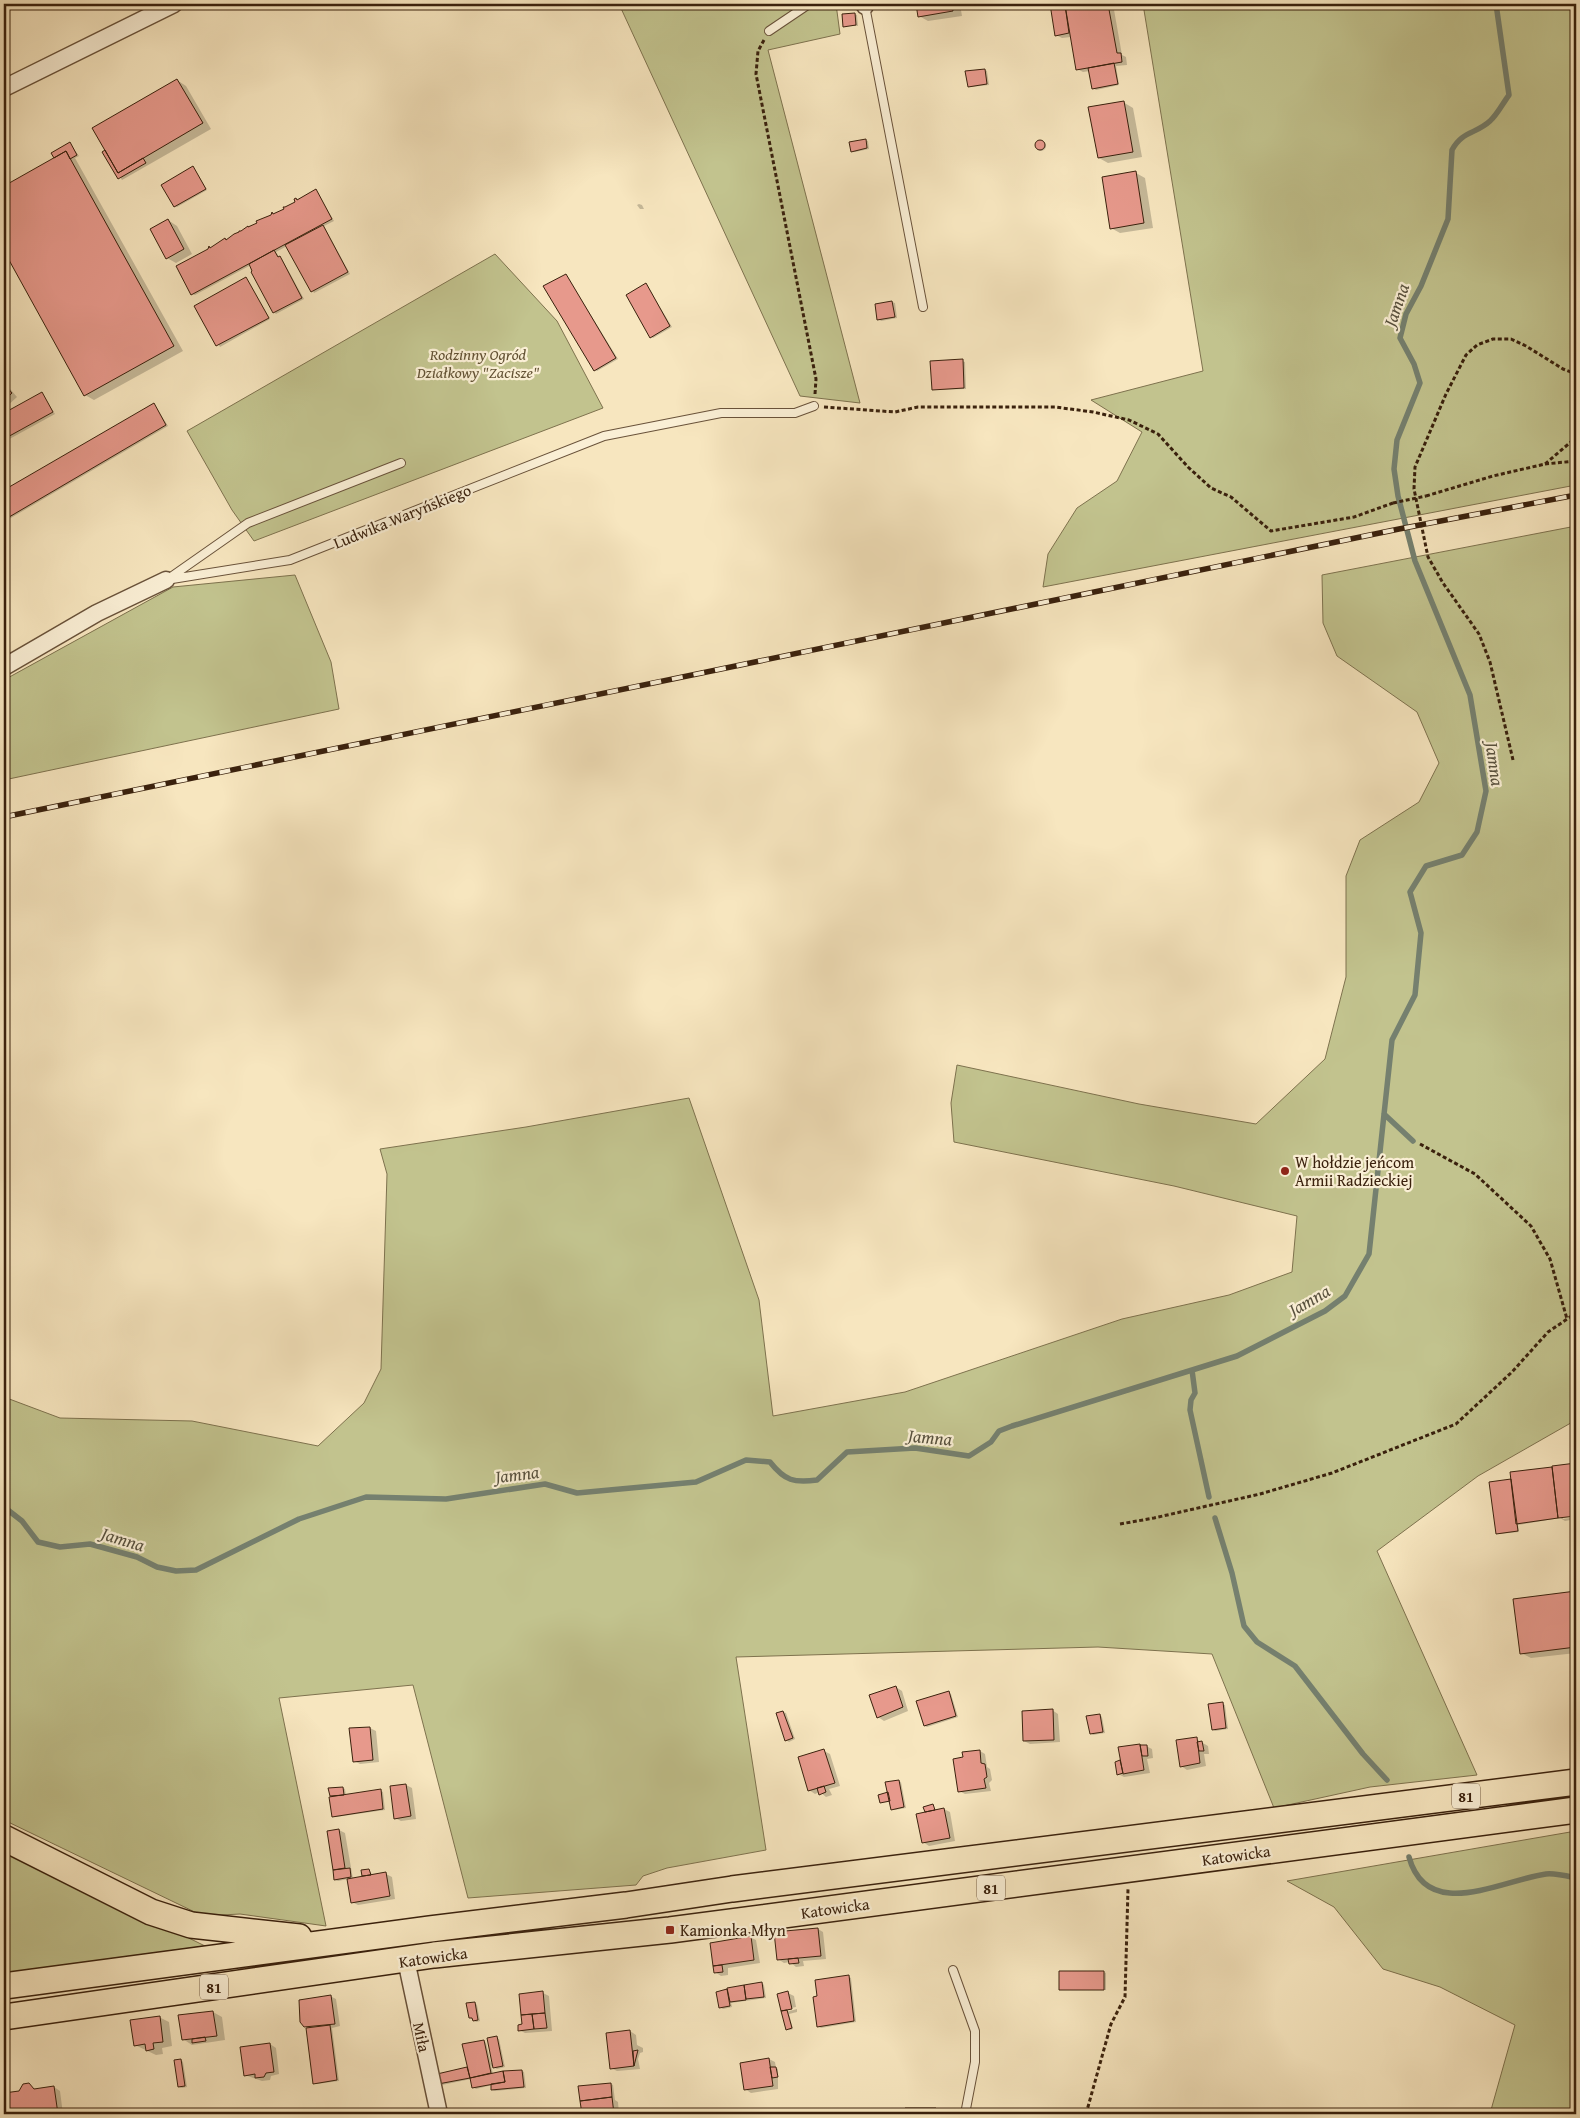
<svg xmlns="http://www.w3.org/2000/svg" width="1580" height="2118" viewBox="0 0 1580 2118" font-family="'Gentium Book Plus',serif">
	<style>
		.green { fill: #c2c38e; stroke: #7e724e }
		.shadow { fill: #0003 }
		.lines { fill: none; stroke-linecap: round; stroke-linejoin: round }
		.stream { stroke: #75806f; stroke-width: 5.5 }
		.building { fill: #e7998c; stroke: #3a210d }
		.lane-casing { stroke: #69523a; stroke-width: 10 }
		.street-casing { stroke: #69523a; stroke-width: 19 }
		.primary-casing { stroke: #3a210d; stroke-width: 28 }
		.path { stroke: #3a210d; stroke-width: 3; stroke-dasharray: 4 2.5; stroke-linecap: butt }
		.lane { stroke: #faefd5; stroke-width: 8 }
		.street { stroke: #faefd5; stroke-width: 16 }
		.primary { stroke: #f7e6bf; stroke-width: 25 }
		.rail-casing { stroke: #3a210d; stroke-width: 5.5 }
		.rail { stroke: #faefd5; stroke-width: 4; stroke-dasharray: 11; stroke-linecap: butt }
		.path-bridge { stroke: #3a210d; stroke-width: 3; stroke-dasharray: 4 2.5; stroke-linecap: butt }
		.poi-dot { fill: #8f2418; stroke: #faefd5; stroke-width: 2 }
		.labels { text-anchor: middle; dominant-baseline: central; stroke-width: 4.5; stroke-linejoin: round; paint-order: stroke }
		.shield { fill: #faefd5; stroke: #745f49; stroke-width: 1 }
		.shield-label { font-size: 15px; font-weight: bold; fill: #3a210d }
		.park-label { font-size: 16px; font-style: italic; fill: #635234; stroke: #faefd5 }
		.street-label { font-size: 16px; fill: #3a210d; stroke: #faefd5 }
		.poi-label { font-size: 16px; fill: #3a210d; stroke: #faefd5; text-anchor: start }
		.water-label { font-size: 18px; font-style: italic; fill: #58513e; stroke: #faefd5 }
	</style>
	<rect width="100%" height="100%" fill="#f7e6bf"/>
	<filter id="stains"><feTurbulence type="fractalNoise" baseFrequency=".004" numOctaves="4"/><feColorMatrix values="0 0 0 0 .2 0 0 0 0 .09 0 0 0 0 .02 0 0 0 .5 -.17"/></filter>
	<radialGradient id="worn" r=".72"><stop offset=".6" stop-color="#630" stop-opacity="0"/><stop offset="1" stop-color="#630" stop-opacity=".3"/></radialGradient>
	<path class="green" d="M619 4H836L840 34 768 50 860 403 800 396Z
		M1143 4H1576V485L1043 587 1048 554 1077 508 1117 481 1142 432 1091 400 1203 371Z
		M495 254 557 321 603 408 254 541 232 510 187 431Z
		M1576 526V1420L1478 1476 1377 1551 1477 1775 1370 1787 1274 1808 1212 1654 1098 1647 736 1657 766 1850 667 1868 643 1876 636 1885 468 1898 413 1685 279 1698 326 1926 240 1914 203 1916 4 1820V1397L60 1418 192 1421 318 1446 364 1403 381 1369 387 1174 380 1149 526 1127 689 1098 759 1300 773 1416 905 1392 1122 1319 1229 1295 1292 1272 1297 1216 1174 1186 954 1142 951 1103 957 1065 1139 1104 1256 1124 1325 1059 1346 977V876L1360 840 1419 802 1439 763 1417 712 1337 656 1323 623 1322 575Z
		M295 575 331 662 339 709 4 780V680L173 587Z
		M1576 1831V2114H1504L1491 2110 1515 2025 1440 1987 1383 1969 1334 1907 1287 1881Z
		M4 1847 205 1946 4 1973Z"/>
	<path class="shadow" d="M917 4H960L962 16 928 21 919 16Z
		M1051 4H1113L1122 55 1126 57 1127 65 1116 66 1119 85 1096 90 1093 88 1090 71 1083 72 1077 69 1071 37 1062 38 1056 35Z
		M854 14 857 15 858 26H844Z
		M985 70 987 71 989 85 971 87 969 86Z
		M177 80 186 86 211 129 122 180 104 152Z
		M1123 102 1133 108 1142 157 1108 163 1099 158Z
		M865 140 868 141 869 149 855 152 852 151Z
		M1036 146a5 5 0 1 1 10 0a5 5 0 1 1-10 0Z
		M70 144 79 156 75 158 183 351 94 400 85 395 4 249V187L56 158Z
		M193 168 207 190 177 207 174 206Z
		M1136 173 1145 178 1153 228 1120 233 1111 228Z
		M316 190 334 221 324 226 350 274 314 293 287 246 276 252 279 257 282 259 304 299 276 314 274 312 251 265 195 295 192 294 250 228 297 203 296 199 299 200Z
		M639 204 642 205 644 209H640L637 205Z
		M168 220 177 226 192 254 176 263 167 258Z
		M566 275 618 359 597 371 595 370Z
		M246 278 270 319 220 347 196 306Z
		M646 284 672 327 653 338 651 337Z
		M892 302 895 303 897 318 881 321 879 319Z
		M962 361 965 362 966 389 933 390Z
		M4 382 17 397 4 409Z
		M42 394 55 414 4 442V415Z
		M154 404 168 426 4 522V492Z
		M1576 1465V1515L1563 1516V1519L1576 1517V1519L1565 1521 1560 1518 1518 1525 1519 1532 1499 1534 1497 1533 1512 1480 1511 1473Z
		M1576 1592V1653L1531 1658 1521 1653 1515 1600Z
		M896 1687 902 1691 908 1711 884 1721 878 1717Z
		M948 1692 951 1694 958 1717 927 1727 925 1726Z
		M1222 1704 1225 1705 1228 1729 1215 1731 1213 1729Z
		M1052 1710 1058 1714 1060 1742 1030 1744 1024 1741Z
		M783 1712 786 1713 795 1739 789 1742 786 1740Z
		M1100 1715 1102 1717 1105 1733 1093 1735 1091 1733Z
		M370 1728 376 1731 379 1762 360 1764 354 1761Z
		M1196 1739 1208 1746 1209 1754H1204L1206 1766 1187 1770 1181 1766Z
		M1146 1746 1152 1749 1153 1758 1147 1759 1150 1773 1124 1777 1118 1774 1116 1762 1122 1761Z
		M824 1751 830 1754 840 1786 829 1789 832 1795 826 1797 820 1792 815 1794 809 1790Z
		M980 1751 985 1754 987 1767 990 1769 992 1780 989 1783 991 1791 965 1794 959 1791 965 1759Z
		M898 1781 901 1782 906 1808 895 1810 892 1809 891 1802H881Z
		M406 1785 412 1788 416 1819 401 1821 395 1818 391 1787Z
		M343 1788 345 1789 346 1796 381 1791 383 1792 385 1810 336 1817 333 1816 330 1790Z
		M933 1806 936 1811 944 1809 950 1812 955 1841 929 1846 923 1842 927 1813 925 1807Z
		M339 1830 345 1833 353 1879 363 1877 362 1871 369 1870 373 1876 386 1874 392 1877 395 1899 358 1905 352 1902 348 1879 338 1881 335 1880 328 1832Z
		M818 1929 823 1932 826 1959 803 1961 804 1966 796 1967 790 1962 784 1963 778 1959Z
		M750 1937 756 1940 760 1963 728 1968V1975L721 1976 715 1972 711 1944Z
		M1104 1972 1106 1973V1990L1060 1989Z
		M849 1977 851 1978 856 2022 821 2028 818 2026 819 1998Z
		M762 1983 764 1985 766 1998 731 2003 732 2007 723 2009 720 2007 718 1992Z
		M543 1993 549 1996 552 2031 525 2033 519 2030Z
		M788 1993 794 1996 796 2007 786 2009V2012L797 2009V2012L789 2014 793 2029 790 2030 787 2029 778 1995Z
		M330 1996 336 1999 340 2026 332 2028 339 2081 317 2084 315 2083 307 2027 302 2023Z
		M475 2003 477 2005 480 2021 476 2022 471 2018Z
		M213 2012 222 2017 225 2040 192 2045 183 2039Z
		M159 2017 169 2022 172 2046 162 2048 163 2054 156 2055 135 2045Z
		M630 2031 636 2035 637 2045 643 2048V2052L640 2053 638 2059 640 2069 617 2071 611 2068Z
		M496 2038 499 2039 505 2067 497 2069 491 2066 493 2074 522 2071 524 2072 526 2088 495 2091 492 2090V2085L476 2089 473 2087 471 2079 442 2085 440 2083 438 2075 469 2068 484 2041 486 2043 491 2063H493Z
		M270 2044 276 2048 279 2074 271 2076 270 2080 262 2081 245 2075Z
		M769 2059 775 2062 776 2068 778 2069V2089L751 2093 745 2089Z
		M181 2060 183 2062 187 2087 182 2088 179 2087Z
		M611 2084 613 2085 615 2100 618 2102 619 2114H583L580 2088Z
		M29 2085 36 2090 54 2087 60 2091 63 2114H4V2094L20 2092Z
		M906 2109H935L938 2111V2114H906Z"/>
	<g class="lines">
		<path class="stream" d="M1384 1114 1413 1141
			M1192 1370 1195 1393 1191 1400 1190 1410 1209 1497
			M4 1507 22 1521 38 1542 60 1547 90 1544 137 1557 157 1567 176 1571 196 1570 299 1519 366 1497 446 1499 545 1484 577 1493 696 1482 746 1460 770 1462C785 1481 794 1483 817 1480L847 1452 915 1448 969 1456 991 1442 999 1431 1012 1426 1237 1356 1325 1311 1345 1296 1369 1254 1392 1040 1415 995 1421 933 1410 892 1426 866 1462 855 1477 832 1486 791 1470 695 1415 561 1398 496 1394 469 1397 440 1420 383 1414 364 1400 338 1406 314 1421 286 1448 219 1452 150C1462 131 1476 134 1490 121 1497 115 1503 103 1509 95L1496 4
			M1215 1518 1232 1573 1244 1626 1257 1642 1295 1666 1363 1754 1387 1780
			M1409 1857C1427 1923 1502 1880 1546 1874 1555 1873 1567 1876 1576 1878"/>
	</g>
	<path class="building" d="M916 4H952L953 11 918 17Z
		M1050 4H1072L1065 5 1069 33 1055 36Z
		M1072 4H1108L1117 53H1121L1122 62 1076 70 1065 5Z
		M855 13 856 25 843 27 842 14Z
		M1114 63 1118 84 1092 89 1088 68Z
		M985 69 987 84 968 87 965 71Z
		M177 79 203 123 118 173 92 128Z
		M1124 101 1133 152 1098 158 1088 107Z
		M866 139 867 148 851 152 849 142Z
		M1035 145a5 5 0 1 1 10 0a5 5 0 1 1-10 0Z
		M70 142 77 155 70 159 66 151 54 158 51 153Z
		M105 150 118 173 143 158 146 163 118 179 102 152Z
		M66 151 174 346 84 396 4 251V186Z
		M193 166 206 189 174 207 161 185Z
		M1136 171 1144 223 1110 229 1102 177Z
		M316 189 332 219 191 295 176 266 208 249 209 246 210 248 225 238 226 240 234 234 239 232V231H241L248 226V227L257 223 256 221 271 215 272 212 273 214 284 209 283 207H285L295 202 294 199 296 198 297 200Z
		M168 219 184 249 166 259 150 229Z
		M323 225 348 272 311 292 285 245Z
		M274 250 278 257 280 256 302 298 273 313 251 272 252 271 249 264Z
		M566 274 616 358 594 371 543 286Z
		M246 277 269 318 216 346 194 306Z
		M646 283 670 326 650 338 626 295Z
		M892 301 895 317 877 320 875 304Z
		M963 359 964 388 932 390 930 361Z
		M4 384 12 393 4 401Z
		M42 392 53 412 4 439V413Z
		M154 403 166 425 4 520V490Z
		M1576 1463V1516L1558 1518 1552 1466Z
		M1552 1467 1558 1518 1516 1524 1510 1472Z
		M1511 1479 1518 1531 1496 1534 1489 1482Z
		M1576 1591V1647L1520 1654 1513 1599Z
		M896 1686 903 1707 877 1718 869 1695Z
		M949 1691 956 1716 924 1726 916 1701Z
		M1223 1702 1226 1728 1212 1730 1208 1704Z
		M1053 1709 1054 1740 1023 1741 1022 1711Z
		M783 1711 793 1738 785 1741 776 1713Z
		M1100 1714 1103 1732 1090 1734 1086 1716Z
		M370 1727 373 1760 353 1762 349 1728Z
		M1197 1737 1200 1763 1180 1767 1176 1740Z
		M1202 1741 1204 1751H1199L1197 1742Z
		M1140 1744 1144 1770 1123 1774 1118 1747Z
		M1140 1745H1147L1148 1756H1142Z
		M824 1749 835 1783 808 1791 798 1757Z
		M980 1750 981 1763 985 1764 987 1777 984 1779 986 1788 958 1792 953 1759 963 1757 962 1752Z
		M1120 1760 1123 1773 1117 1775 1115 1762Z
		M899 1780 904 1807 891 1810 885 1782Z
		M406 1784 411 1816 394 1819 390 1786Z
		M824 1786 826 1792 819 1795 817 1788Z
		M343 1787 344 1795 330 1796 328 1788Z
		M381 1789 383 1809 332 1817 329 1797Z
		M888 1792 890 1801 880 1803 878 1795Z
		M933 1804 935 1810 925 1812 923 1807Z
		M944 1808 950 1838 922 1843 916 1814Z
		M339 1829 345 1868 333 1870 327 1831Z
		M350 1868 351 1877 334 1880 333 1870Z
		M369 1869 371 1875 362 1876 361 1870Z
		M386 1872 390 1896 351 1903 347 1879Z
		M818 1928 821 1956 777 1960 774 1932Z
		M751 1936 754 1960 713 1966 710 1943Z
		M798 1958 799 1963 789 1964 788 1959Z
		M722 1965 723 1972 714 1973 713 1966Z
		M1059 1971H1104V1990H1059Z
		M849 1975 854 2021 817 2027 813 1997 817 1996 815 1980Z
		M762 1982 764 1997 746 1999 744 1985Z
		M744 1985 746 2000 730 2002 727 1988Z
		M727 1989 730 2006 719 2008 716 1992Z
		M543 1991 545 2013 521 2015 519 1994Z
		M788 1991 792 2009 781 2011 777 1994Z
		M331 1995 335 2024 304 2027 300 2022 299 2000Z
		M475 2002 478 2020 473 2021 472 2018H469L466 2003Z
		M787 2010 792 2028 786 2030 781 2011Z
		M213 2011 217 2036 182 2040 178 2015Z
		M545 2013 547 2028 534 2029 532 2014Z
		M532 2014 534 2029 518 2031V2025L522 2024 521 2015Z
		M160 2016 163 2042 153 2043 154 2049 146 2051 145 2044 134 2046 130 2020Z
		M330 2025 337 2080 313 2084 306 2028Z
		M630 2030 634 2066 610 2069 606 2033Z
		M497 2036 503 2066 493 2068 487 2038Z
		M205 2037 206 2041 192 2043V2039Z
		M484 2040 491 2073 470 2078 462 2044Z
		M270 2043 274 2072 266 2073 264 2077 255 2078V2074L244 2076 240 2047Z
		M638 2050 634 2066 633 2051Z
		M769 2058 773 2086 744 2090 740 2063Z
		M181 2059 185 2086 178 2087 174 2060Z
		M467 2067 470 2078 438 2084 437 2074Z
		M770 2067H776L778 2077 772 2078Z
		M522 2070 524 2087 491 2090V2084L505 2082 503 2071Z
		M503 2071 505 2082 472 2088 470 2078Z
		M29 2083 34 2089 54 2086 58 2114H4V2093L19 2091 23 2084Z
		M611 2083 612 2097 580 2101 578 2086Z
		M612 2097 614 2114H582L580 2101Z
		M905 2108H936V2114H905Z"/>
	<g class="lines">
		<defs>
			<path id="lane" d="M865 6 923 307
				M769 31 809 4
				M168 579 248 523 401 463
				M166 580 290 560 604 436 721 413H795L814 406
				M953 1970 975 2031V2062L965 2114"/>
			<path id="street" d="M864 4 865 6
				M4 88 174 4
				M4 667 97 613 166 580
				M406 1960 439 2114"/>
			<path id="primary" d="M4 1838 151 1912 191 1925 299 1937
				M4 1986 430 1929 626 1905 732 1889 1576 1782
				M4 2017 434 1955 670 1930 1576 1810"/>
		</defs>
		<use href="#lane" class="lane-casing"/>
		<use href="#street" class="street-casing"/>
		<use href="#primary" class="primary-casing"/>
		<path class="path" d="M764 40 758 51 756 74 816 379 815 394
			M824 407 895 412 918 407H1055L1093 412 1129 420 1158 434 1188 467 1211 488 1231 497 1271 531 1354 517 1393 503
			M1545 464 1576 461
			M1426 496 1493 476 1545 464 1572 441 1576 428
			M1513 760 1490 662 1479 634 1443 583 1428 557 1414 489 1415 467 1446 394 1466 355 1477 345 1493 339H1511L1526 346 1563 369 1576 374
			M1420 1144 1475 1174 1531 1226 1550 1259 1567 1319
			M1120 1524 1154 1518 1260 1494 1332 1473 1456 1424 1512 1372 1548 1332 1576 1313
			M1086 2114 1111 2024 1125 1997 1128 1889"/>
		<use href="#lane" class="lane"/>
		<use href="#street" class="street"/>
		<use href="#primary" class="primary"/>
		<defs>
			<path id="rail" d="M4 817 1399 529 1576 495"/>
		</defs>
		<use href="#rail" class="rail-casing"/>
		<use href="#rail" class="rail"/>
		<path class="path-bridge" d="M1393 503 1426 496"/>
	</g>
	<g class="poi-dot">
		<circle cx="1285" cy="1171" r="5"/>
		<rect x="665" y="1925" width="10" height="10" rx="2.5"/>
	</g>
	<g class="labels">
		<g class="shield">
			<rect x="1452" y="1783.5" width="28" height="25" rx="4"/>
			<rect x="977" y="1875.5" width="28" height="25" rx="4"/>
			<rect x="200" y="1974.5" width="28" height="25" rx="4"/>
		</g>
		<g class="shield-label">
			<text x="1466" y="1796">81</text>
			<text x="991" y="1888">81</text>
			<text x="214" y="1987">81</text>
		</g>
		<g class="park-label">
			<text x="478" y="354">Rodzinny Ogród<tspan x="478" dy="18">Działkowy "Zacisze"</tspan></text>
		</g>
		<g class="street-label">
			<text transform="translate(402 516) rotate(-22)">Ludwika Waryńskiego</text>
			<text transform="translate(1236 1855) rotate(-8)">Katowicka</text>
			<text transform="translate(835 1908) rotate(-8)">Katowicka</text>
			<text transform="translate(433 1957) rotate(-8)">Katowicka</text>
			<text transform="translate(422 2037) rotate(78)">Miła</text>
		</g>
		<g class="poi-label">
			<text x="1295" y="1162">W hołdzie jeńcom<tspan x="1295" dy="18">Armii Radzieckiej</tspan></text>
			<text x="680" y="1930">Kamionka Młyn</text>
		</g>
		<g class="water-label">
			<text transform="translate(1396 305) rotate(-71)">Jamna</text>
			<text transform="translate(1495 764) rotate(82)">Jamna</text>
			<text transform="translate(1309 1300) rotate(-30)">Jamna</text>
			<text transform="translate(930 1437) rotate(5)">Jamna</text>
			<text transform="translate(517 1474) rotate(-7)">Jamna</text>
			<text transform="translate(123 1539) rotate(17)">Jamna</text>
		</g>
	</g>
	<rect width="1580" height="2118" fill="none" stroke="#f7e6bf" stroke-width="20"/>
	<rect x="5" y="5" width="1570" height="2108" fill="none" stroke="#3a210d" stroke-width="2.5"/>
	<rect x="10" y="10" width="1560" height="2098" fill="none" stroke="#3a210d"/>
	<rect width="100%" height="100%" filter="url(#stains)"/>
	<rect width="100%" height="100%" fill="url(#worn)"/>
</svg>
